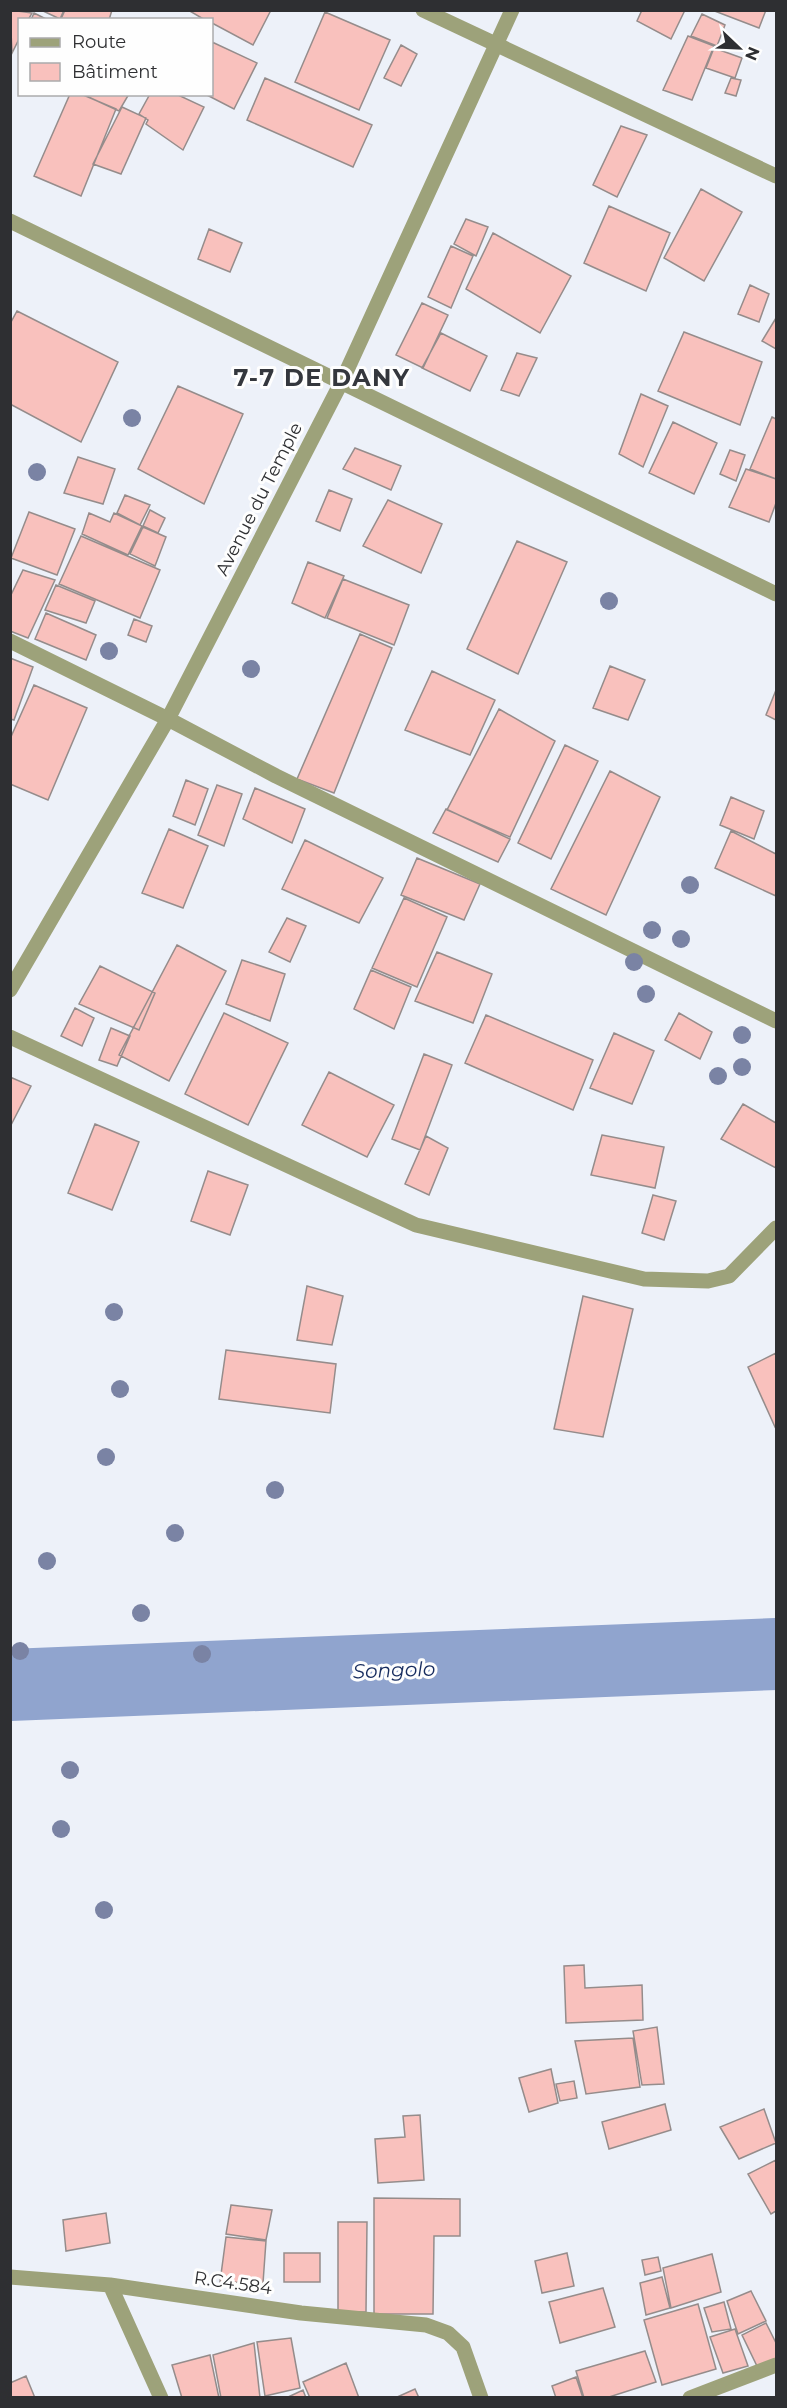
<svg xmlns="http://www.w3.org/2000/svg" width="787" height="2408" viewBox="0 0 787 2408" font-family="Montserrat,sans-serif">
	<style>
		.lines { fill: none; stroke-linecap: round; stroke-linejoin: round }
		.river { stroke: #90a4ce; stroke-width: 72 }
		.building { fill: #f9c1bd; stroke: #958c8b; stroke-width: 1.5 }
		.street { stroke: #9da27a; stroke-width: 15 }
		.tree { fill: #7a83a4 }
		.labels { text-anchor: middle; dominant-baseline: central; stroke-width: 6; stroke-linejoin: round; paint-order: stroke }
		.street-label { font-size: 18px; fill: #2e2f32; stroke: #fefefe }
		.water-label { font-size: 20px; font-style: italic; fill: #172c5f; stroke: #fefefe }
		.district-label { font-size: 24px; font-weight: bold; letter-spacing: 1.5px; fill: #34373d; stroke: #fefefe }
	</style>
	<rect width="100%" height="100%" fill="#edf1f9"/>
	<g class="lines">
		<path class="river" d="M10 1685 776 1654"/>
	</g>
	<path class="building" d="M10 10 32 13 28 20H20V37L12 53Z
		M41 10H64L60 19Z
		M65 10H112L109 20 61 19Z
		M188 10H271L253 45 212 23V20H205Z
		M642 10H685L671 39 637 21Z
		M712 10H766L759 28Z
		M325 12 390 40 359 110 295 82Z
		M34 13 48 20H31Z
		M702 14 725 25 717 46 691 36Z
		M688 36 714 46 692 100 663 90Z
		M212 42 257 63 234 109 205 94H212Z
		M401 45 417 54 401 86 384 78Z
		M714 48 742 58 735 78 706 68Z
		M265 78 372 125 353 167 247 120Z
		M731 78 741 80 736 96 725 93Z
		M70 94H81L116 109 81 196 34 176Z
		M82 94H129L119 111Z
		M150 94H176L204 107 183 150 146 124 148 120 139 114Z
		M122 107 146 118 121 174 93 164Z
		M621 126 647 135 617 197 593 185Z
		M701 189 742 212 704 281 664 258Z
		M609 206 670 233 646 291 584 263Z
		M466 219 488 227 476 256 454 244Z
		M209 229 242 243 230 272 198 259Z
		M493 233 571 276 540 333 466 289Z
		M451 246 473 256 451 308 428 297Z
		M750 285 769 294 759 322 738 314Z
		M422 303 448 315 423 368 396 355Z
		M17 311 118 362 81 442 10 404V324Z
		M776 318V349L762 341Z
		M684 332 762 362 740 425 658 391Z
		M441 333 487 356 470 391 422 368Z
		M517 353 537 358 519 396 501 390Z
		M178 386 243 414 204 504 138 469Z
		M641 394 668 406 643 467 619 454Z
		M772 417 776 419V479L750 469Z
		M673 422 717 443 694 494 649 473Z
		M355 448 401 466 391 490 343 469Z
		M730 450 745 455 736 481 720 474Z
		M78 457 115 469 103 504 64 493Z
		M746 469 776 479V503L769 522 729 507Z
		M329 490 352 499 340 531 316 521Z
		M125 495 150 505 140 525 117 513Z
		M388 500 442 524 421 573 363 546Z
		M150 510 165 518 158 533 143 526Z
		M29 512 75 529 57 575 11 558Z
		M89 513 110 522 114 513 142 526 128 555 82 534Z
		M143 527 166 537 155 566 130 554Z
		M81 536 160 570 140 618 59 584Z
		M517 541 567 562 518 674 467 649Z
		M308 562 344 576 325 618 292 603Z
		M23 570 55 580 28 638 10 631V597Z
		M343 579 409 605 394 645 327 618Z
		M56 585 95 601 86 623 45 610Z
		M46 613 96 635 86 660 35 639Z
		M134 619 152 626 146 642 128 635Z
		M360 634 392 648 334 793 297 779Z
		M10 658 33 667 14 720 10 719Z
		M610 666 645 680 628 720 593 708Z
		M432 671 495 700 470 755 405 730Z
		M34 685 87 708 48 800 10 784V739Z
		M776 690V720L766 715Z
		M499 709 555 741 510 837 447 810Z
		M565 745 598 761 551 859 518 843Z
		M610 771 660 797 606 915 551 889Z
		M186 780 208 789 195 825 173 816Z
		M217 785 242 794 224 846 198 835Z
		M255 788 305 809 292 843 243 819Z
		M731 797 764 811 754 839 720 825Z
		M446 809 510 839 498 862 433 833Z
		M169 829 208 846 183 908 142 893Z
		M731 831 776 854V896L715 868Z
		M305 840 383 878 359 923 282 889Z
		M417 858 480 884 464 920 401 895Z
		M404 898 447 917 417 987 372 968Z
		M287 918 306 926 290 962 269 952Z
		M177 945 226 971 169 1081 119 1055Z
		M437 952 492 974 473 1023 415 1001Z
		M242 960 285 974 270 1021 226 1004Z
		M100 966 155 993 139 1030 79 1004Z
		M371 970 411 987 394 1029 354 1009Z
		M75 1008 94 1018 82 1046 61 1036Z
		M224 1013 288 1043 248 1125 185 1094Z
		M679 1013 712 1032 700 1059 665 1040Z
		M486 1015 593 1060 573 1110 465 1063Z
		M111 1028 130 1036 117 1066 99 1060Z
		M614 1033 654 1051 632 1104 590 1088Z
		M424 1054 452 1065 420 1150 392 1139Z
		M329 1072 394 1105 367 1157 302 1125Z
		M10 1077 31 1086 10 1127Z
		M743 1104 776 1123V1168L721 1139Z
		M95 1124 139 1142 112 1210 68 1193Z
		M602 1135 664 1147 655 1188 591 1175Z
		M426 1136 448 1148 429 1195 405 1184Z
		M208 1171 248 1185 230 1235 191 1221Z
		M653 1195 676 1201 664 1240 642 1233Z
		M307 1286 343 1296 332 1345 297 1340Z
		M583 1296 633 1309 603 1437 554 1429Z
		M226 1350 336 1364 330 1413 219 1399Z
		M776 1353V1426L775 1427 748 1367Z
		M584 1965 585 1988 642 1985 643 2020 566 2023 564 1966Z
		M657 2027 664 2084 642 2085 633 2031Z
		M633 2038 640 2087 586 2094 575 2041Z
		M551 2069 558 2103 529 2112 519 2078Z
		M574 2081 577 2098 560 2101 556 2084Z
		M665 2104 671 2130 609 2149 602 2122Z
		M764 2109 776 2143 739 2159 720 2127Z
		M420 2115 424 2180 378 2183 375 2139 405 2137 403 2116Z
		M776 2160V2211L771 2214 748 2174Z
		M374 2198 460 2199V2236H434L433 2314H374Z
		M231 2205 272 2210 266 2240 226 2234Z
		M106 2213 110 2243 66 2251 63 2220Z
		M338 2222H367L366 2312H338Z
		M226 2237 266 2241 263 2283 220 2282Z
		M284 2253H320V2282H284Z
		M567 2253 574 2286 542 2293 535 2261Z
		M712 2254 721 2292 671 2308 663 2268Z
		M658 2257 661 2271 645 2275 642 2260Z
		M662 2277 670 2308 646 2315 640 2283Z
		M603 2288 615 2327 560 2343 549 2302Z
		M751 2291 766 2321 738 2334 727 2301Z
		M724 2302 731 2329 712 2332 704 2308Z
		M698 2304 716 2369 662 2385 644 2320Z
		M766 2323 776 2343V2360L757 2366 742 2335Z
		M735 2329 748 2366 723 2373 710 2337Z
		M291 2338 300 2388 265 2396 257 2342Z
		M254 2343 260 2398H221L213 2355Z
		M645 2351 656 2382 606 2398H584L576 2371Z
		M210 2355 219 2398H182L172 2365Z
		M346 2363 359 2398H310L303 2382Z
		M26 2376 35 2398H11L10 2383Z
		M576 2377 583 2398H556L552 2386Z
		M415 2389 419 2398H395Z
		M303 2390 306 2398H286Z"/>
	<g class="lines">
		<path class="street" d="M423 10 776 176
			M10 221 776 594
			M10 641 168 719 276 776 776 1021
			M10 990 168 719 342 381 512 10
			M10 1037 416 1225 644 1279 708 1281 729 1276 776 1228
			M10 2277 110 2285 301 2313 426 2325 448 2333 463 2347 481 2398
			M110 2285 161 2398
			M690 2398 776 2365"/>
	</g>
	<g class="tree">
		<circle cx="132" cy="418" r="9"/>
		<circle cx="37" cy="472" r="9"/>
		<circle cx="609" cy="601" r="9"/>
		<circle cx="109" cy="651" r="9"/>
		<circle cx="251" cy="669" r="9"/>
		<circle cx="690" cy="885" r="9"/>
		<circle cx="652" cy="930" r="9"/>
		<circle cx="681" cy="939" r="9"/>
		<circle cx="634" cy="962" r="9"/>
		<circle cx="646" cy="994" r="9"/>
		<circle cx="742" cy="1035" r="9"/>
		<circle cx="742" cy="1067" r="9"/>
		<circle cx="718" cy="1076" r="9"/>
		<circle cx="114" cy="1312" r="9"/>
		<circle cx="120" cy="1389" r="9"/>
		<circle cx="106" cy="1457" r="9"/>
		<circle cx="275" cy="1490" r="9"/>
		<circle cx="175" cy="1533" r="9"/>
		<circle cx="47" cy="1561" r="9"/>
		<circle cx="141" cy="1613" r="9"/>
		<circle cx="20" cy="1651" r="9"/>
		<circle cx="202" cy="1654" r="9"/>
		<circle cx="70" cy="1770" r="9"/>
		<circle cx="61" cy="1829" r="9"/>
		<circle cx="104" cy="1910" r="9"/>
	</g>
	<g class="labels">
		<g class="street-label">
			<text transform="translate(259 499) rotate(-63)">Avenue du Temple</text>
			<text transform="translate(233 2283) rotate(8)">R.C4.584</text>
		</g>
		<g class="water-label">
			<text transform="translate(394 1670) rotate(-2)">Songolo</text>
		</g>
		<g class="district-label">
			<text x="322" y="377">7-7 DE DANY</text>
		</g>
	</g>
	<rect width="787" height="2408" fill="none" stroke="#2e2f32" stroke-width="24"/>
	<rect x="18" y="18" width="195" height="78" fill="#fefefe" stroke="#ababac" stroke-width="1.5"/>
	<rect x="30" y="38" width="30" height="9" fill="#9da27a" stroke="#ababac" stroke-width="1.5"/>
	<text x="72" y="48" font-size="18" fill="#2e2f32">Route</text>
	<rect x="30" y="63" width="30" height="18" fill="#f9c1bd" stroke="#ababac" stroke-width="1.5"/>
	<text x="72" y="78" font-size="18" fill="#2e2f32">Bâtiment</text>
	<g transform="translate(739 48) rotate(113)" stroke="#fefefe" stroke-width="4.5" paint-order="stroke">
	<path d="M0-4.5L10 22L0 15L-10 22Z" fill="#2e2f32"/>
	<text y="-9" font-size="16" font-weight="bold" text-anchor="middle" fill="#2e2f32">N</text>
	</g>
</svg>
